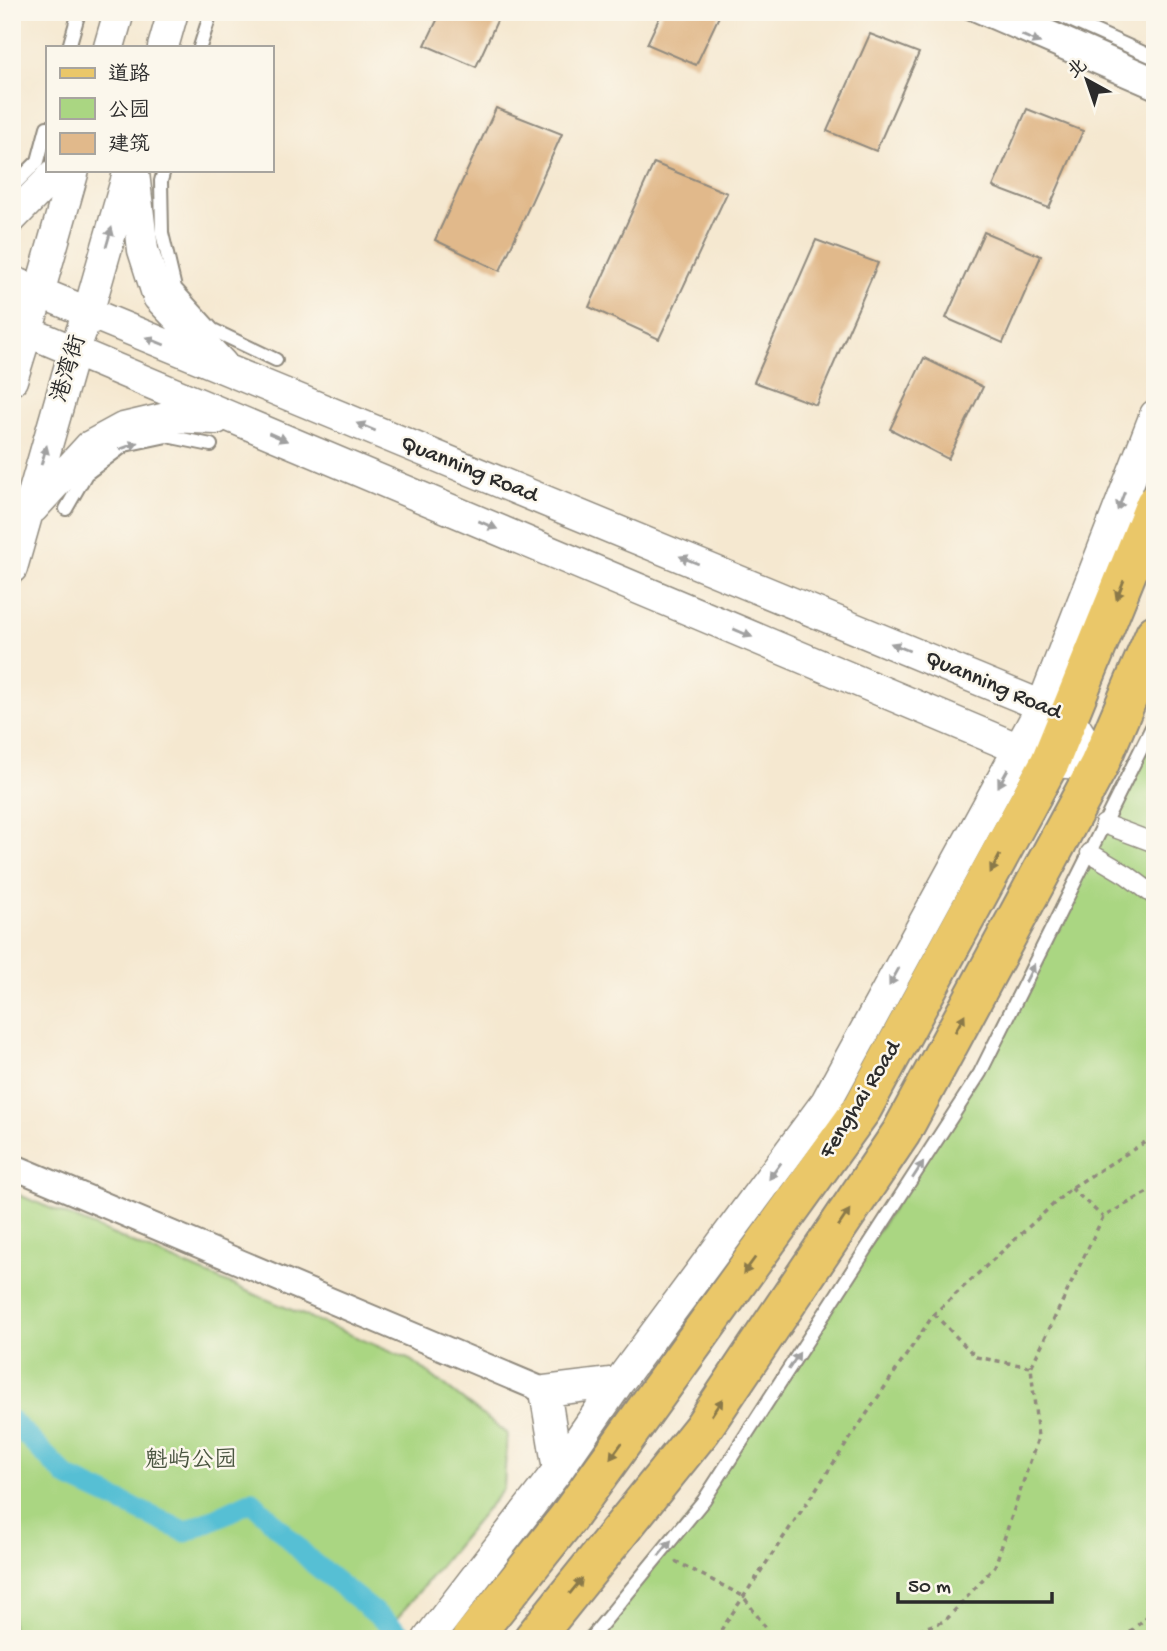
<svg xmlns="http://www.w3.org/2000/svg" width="1167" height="1651" viewBox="0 0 1167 1651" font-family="'Gochi Hand','LXGW WenKai TC',sans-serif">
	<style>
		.green { fill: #aad682; stroke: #6a8056; stroke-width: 2 }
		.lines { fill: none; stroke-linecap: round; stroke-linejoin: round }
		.canal { stroke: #57bfd4; stroke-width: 21 }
		.building { fill: #e1b98b }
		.service-casing { stroke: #908a7e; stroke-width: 16 }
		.pedestrian-casing { stroke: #908a7e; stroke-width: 21 }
		.minor-casing { stroke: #908a7e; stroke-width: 28 }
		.tertiary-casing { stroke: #908a7e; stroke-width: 33 }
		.primary-casing { stroke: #908a7e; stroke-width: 42 }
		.path { stroke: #908a7e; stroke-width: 3.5; stroke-dasharray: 5 5; stroke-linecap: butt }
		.service { stroke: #fff; stroke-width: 12 }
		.pedestrian { stroke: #fff; stroke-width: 18 }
		.minor { stroke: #fff; stroke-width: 24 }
		.tertiary { stroke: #fff; stroke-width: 30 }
		.primary { stroke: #eac769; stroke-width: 38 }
		.oneway { fill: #a0a0a0 }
		.oneway2 { fill: #8a794a }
		.labels { text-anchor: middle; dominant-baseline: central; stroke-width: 5; stroke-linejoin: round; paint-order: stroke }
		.street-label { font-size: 23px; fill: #2b2b2b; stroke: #fbf7ec }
		.park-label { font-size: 23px; fill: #4b5641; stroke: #fbf7ec }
	</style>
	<rect width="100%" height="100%" fill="#fbf7ec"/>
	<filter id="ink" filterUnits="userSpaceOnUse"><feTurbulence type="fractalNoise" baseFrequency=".0143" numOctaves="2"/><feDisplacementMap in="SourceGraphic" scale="14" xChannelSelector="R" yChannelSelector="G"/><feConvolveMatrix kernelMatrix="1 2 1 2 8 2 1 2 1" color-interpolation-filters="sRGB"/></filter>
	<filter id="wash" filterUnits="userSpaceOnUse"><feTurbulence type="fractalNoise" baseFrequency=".00686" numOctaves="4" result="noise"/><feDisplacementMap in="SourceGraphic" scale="28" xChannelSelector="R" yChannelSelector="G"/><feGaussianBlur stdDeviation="1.57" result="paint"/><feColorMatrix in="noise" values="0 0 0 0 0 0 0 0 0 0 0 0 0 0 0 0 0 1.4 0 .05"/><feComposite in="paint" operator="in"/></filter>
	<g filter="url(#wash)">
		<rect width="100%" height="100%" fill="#f5e8d0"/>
		<path class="green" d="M1155 721V1624L1138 1639H590L704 1500 980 1073Z
			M12 1192 413 1361 507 1434 504 1488 380 1639H12Z"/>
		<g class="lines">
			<path class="canal" d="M12 1421 67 1477 186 1532 252 1501 313 1563 407 1639"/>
		</g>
		<g id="blocks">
			<path class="building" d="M441 12H501L476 67 425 45Z
				M662 12H721L696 65 647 44Z
				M870 34 919 53 876 151 827 131Z
				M496 108 562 134 500 271 435 240Z
				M1027 109 1083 131 1049 208 993 187Z
				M654 163 727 193 659 339 589 307Z
				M984 232 1041 256 1003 343 946 318Z
				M816 240 878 263 816 405 754 382Z
				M924 358 983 387 948 459 890 429Z"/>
		</g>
	</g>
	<g filter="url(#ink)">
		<use href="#blocks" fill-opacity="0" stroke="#908a7e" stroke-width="2"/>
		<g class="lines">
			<defs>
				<path id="service" d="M968 12 1155 93
					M1052 12 1155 58
					M69 47 79 12
					M200 47 211 12
					M164 170 161 181 162 233 175 288 213 330 276 360
					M12 187 38 161 47 127
					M66 509 86 474 125 445 167 436 211 445
					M590 1639 704 1500 980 1073 1155 721"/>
				<path id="pedestrian" d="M1104 824 1155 843
					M1090 853 1127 875 1155 896"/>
				<path id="minor" d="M1001 12 1155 80
					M12 1166 545 1391"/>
				<path id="tertiary" d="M109 47 119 12
					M163 47 173 12
					M134 173 143 250 158 297 222 364
					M12 218 59 170
					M12 281 1069 717 1099 765
					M12 325 1050 762 1099 765
					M12 380 39 293 74 170
					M33 508 90 446 123 428 170 417 216 419
					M12 568 74 351 88 313 129 170
					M558 1470 545 1391 619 1382
					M428 1639 558 1470 619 1382 826 1102 1042 706 1155 415"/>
				<path id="primary" d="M471 1639 567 1519 862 1109 1050 762 1155 504
					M533 1639 702 1429 901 1133 1099 765 1155 634"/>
			</defs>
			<use href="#service" class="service-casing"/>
			<use href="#pedestrian" class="pedestrian-casing"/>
			<use href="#minor" class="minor-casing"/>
			<use href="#tertiary" class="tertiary-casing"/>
			<use href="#primary" class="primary-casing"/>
			<path class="path" d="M1071 1188 1103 1217
				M934 1314 976 1357 1031 1367
				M675 1561 743 1596 774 1639
				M715 1639 934 1314 1071 1188 1155 1136
				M890 1639 945 1621 995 1566 1038 1438 1031 1367 1103 1217 1155 1188
				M1123 1639 1155 1609"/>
			<use href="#service" class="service"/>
			<use href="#pedestrian" class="pedestrian"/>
			<use href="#minor" class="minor"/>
			<use href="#tertiary" class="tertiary"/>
			<use href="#primary" class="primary"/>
		</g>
		<defs><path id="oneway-solid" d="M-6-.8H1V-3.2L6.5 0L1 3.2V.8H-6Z" transform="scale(1.75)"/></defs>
		<g class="oneway">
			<use href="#oneway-solid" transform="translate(1031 39) rotate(23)"/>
			<use href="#oneway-solid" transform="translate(109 237) rotate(-74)"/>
			<use href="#oneway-solid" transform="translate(155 341) rotate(-158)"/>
			<use href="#oneway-solid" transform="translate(366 427) rotate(-158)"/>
			<use href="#oneway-solid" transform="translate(278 437) rotate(23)"/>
			<use href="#oneway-solid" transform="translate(129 446) rotate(-20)"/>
			<use href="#oneway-solid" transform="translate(44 455) rotate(-74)"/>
			<use href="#oneway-solid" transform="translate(1121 501) rotate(111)"/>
			<use href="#oneway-solid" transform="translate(488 525) rotate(23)"/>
			<use href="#oneway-solid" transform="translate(689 560) rotate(-158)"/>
			<use href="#oneway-solid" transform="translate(743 633) rotate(23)"/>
			<use href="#oneway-solid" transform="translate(900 647) rotate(-158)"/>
			<use href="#oneway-solid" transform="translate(1003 778) rotate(119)"/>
			<use href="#oneway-solid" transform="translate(1030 973) rotate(-64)"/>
			<use href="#oneway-solid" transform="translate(894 977) rotate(119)"/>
			<use href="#oneway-solid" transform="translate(918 1170) rotate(-57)"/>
			<use href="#oneway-solid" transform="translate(775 1171) rotate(126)"/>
			<use href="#oneway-solid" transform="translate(794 1361) rotate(-57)"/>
			<use href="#oneway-solid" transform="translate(665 1548) rotate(-51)"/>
		</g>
		<g class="oneway2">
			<use href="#oneway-solid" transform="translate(1120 590) rotate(112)"/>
			<use href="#oneway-solid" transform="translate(995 864) rotate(118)"/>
			<use href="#oneway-solid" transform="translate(960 1023) rotate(-62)"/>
			<use href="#oneway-solid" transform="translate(844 1218) rotate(-56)"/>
			<use href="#oneway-solid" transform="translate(749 1266) rotate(126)"/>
			<use href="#oneway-solid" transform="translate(717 1407) rotate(-56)"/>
			<use href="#oneway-solid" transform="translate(616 1451) rotate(126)"/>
			<use href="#oneway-solid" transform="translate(576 1586) rotate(-51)"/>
		</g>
	</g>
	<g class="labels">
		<g class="street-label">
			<text transform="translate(70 369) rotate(-73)">港湾街</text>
			<text transform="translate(469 470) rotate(22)">Quanning Road</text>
			<text transform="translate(993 686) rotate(23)">Quanning Road</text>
			<text transform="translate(861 1100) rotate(-58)">Fenghai Road</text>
		</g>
		<g class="park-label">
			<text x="191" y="1461">魁屿公园</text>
		</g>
	</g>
	<rect width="1167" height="1651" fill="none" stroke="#fbf7ec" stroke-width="42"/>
	<rect x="46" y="46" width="228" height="126" fill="#fbf7ec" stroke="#a8a59f" stroke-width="2"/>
	<rect x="60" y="68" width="35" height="10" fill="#eac769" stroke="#a8a59f" stroke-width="2"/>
	<text x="108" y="80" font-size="21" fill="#2b2b2b">道路</text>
	<rect x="60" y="98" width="35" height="21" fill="#aad682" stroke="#a8a59f" stroke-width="2"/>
	<text x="108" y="116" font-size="21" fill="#2b2b2b">公园</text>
	<rect x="60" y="133" width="35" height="21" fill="#e1b98b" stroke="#a8a59f" stroke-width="2"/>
	<text x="108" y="150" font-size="21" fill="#2b2b2b">建筑</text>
	<g transform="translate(1087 80) rotate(320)" stroke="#fbf7ec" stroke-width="5" paint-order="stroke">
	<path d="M0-5L12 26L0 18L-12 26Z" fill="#2b2b2b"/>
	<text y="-10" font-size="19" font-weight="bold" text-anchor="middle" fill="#2b2b2b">北</text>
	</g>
	<path d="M898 1592v10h154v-10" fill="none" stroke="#2b2b2b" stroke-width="3.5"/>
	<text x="908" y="1592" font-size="21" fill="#2b2b2b" stroke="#fbf7ec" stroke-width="5" paint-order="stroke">50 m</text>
</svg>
